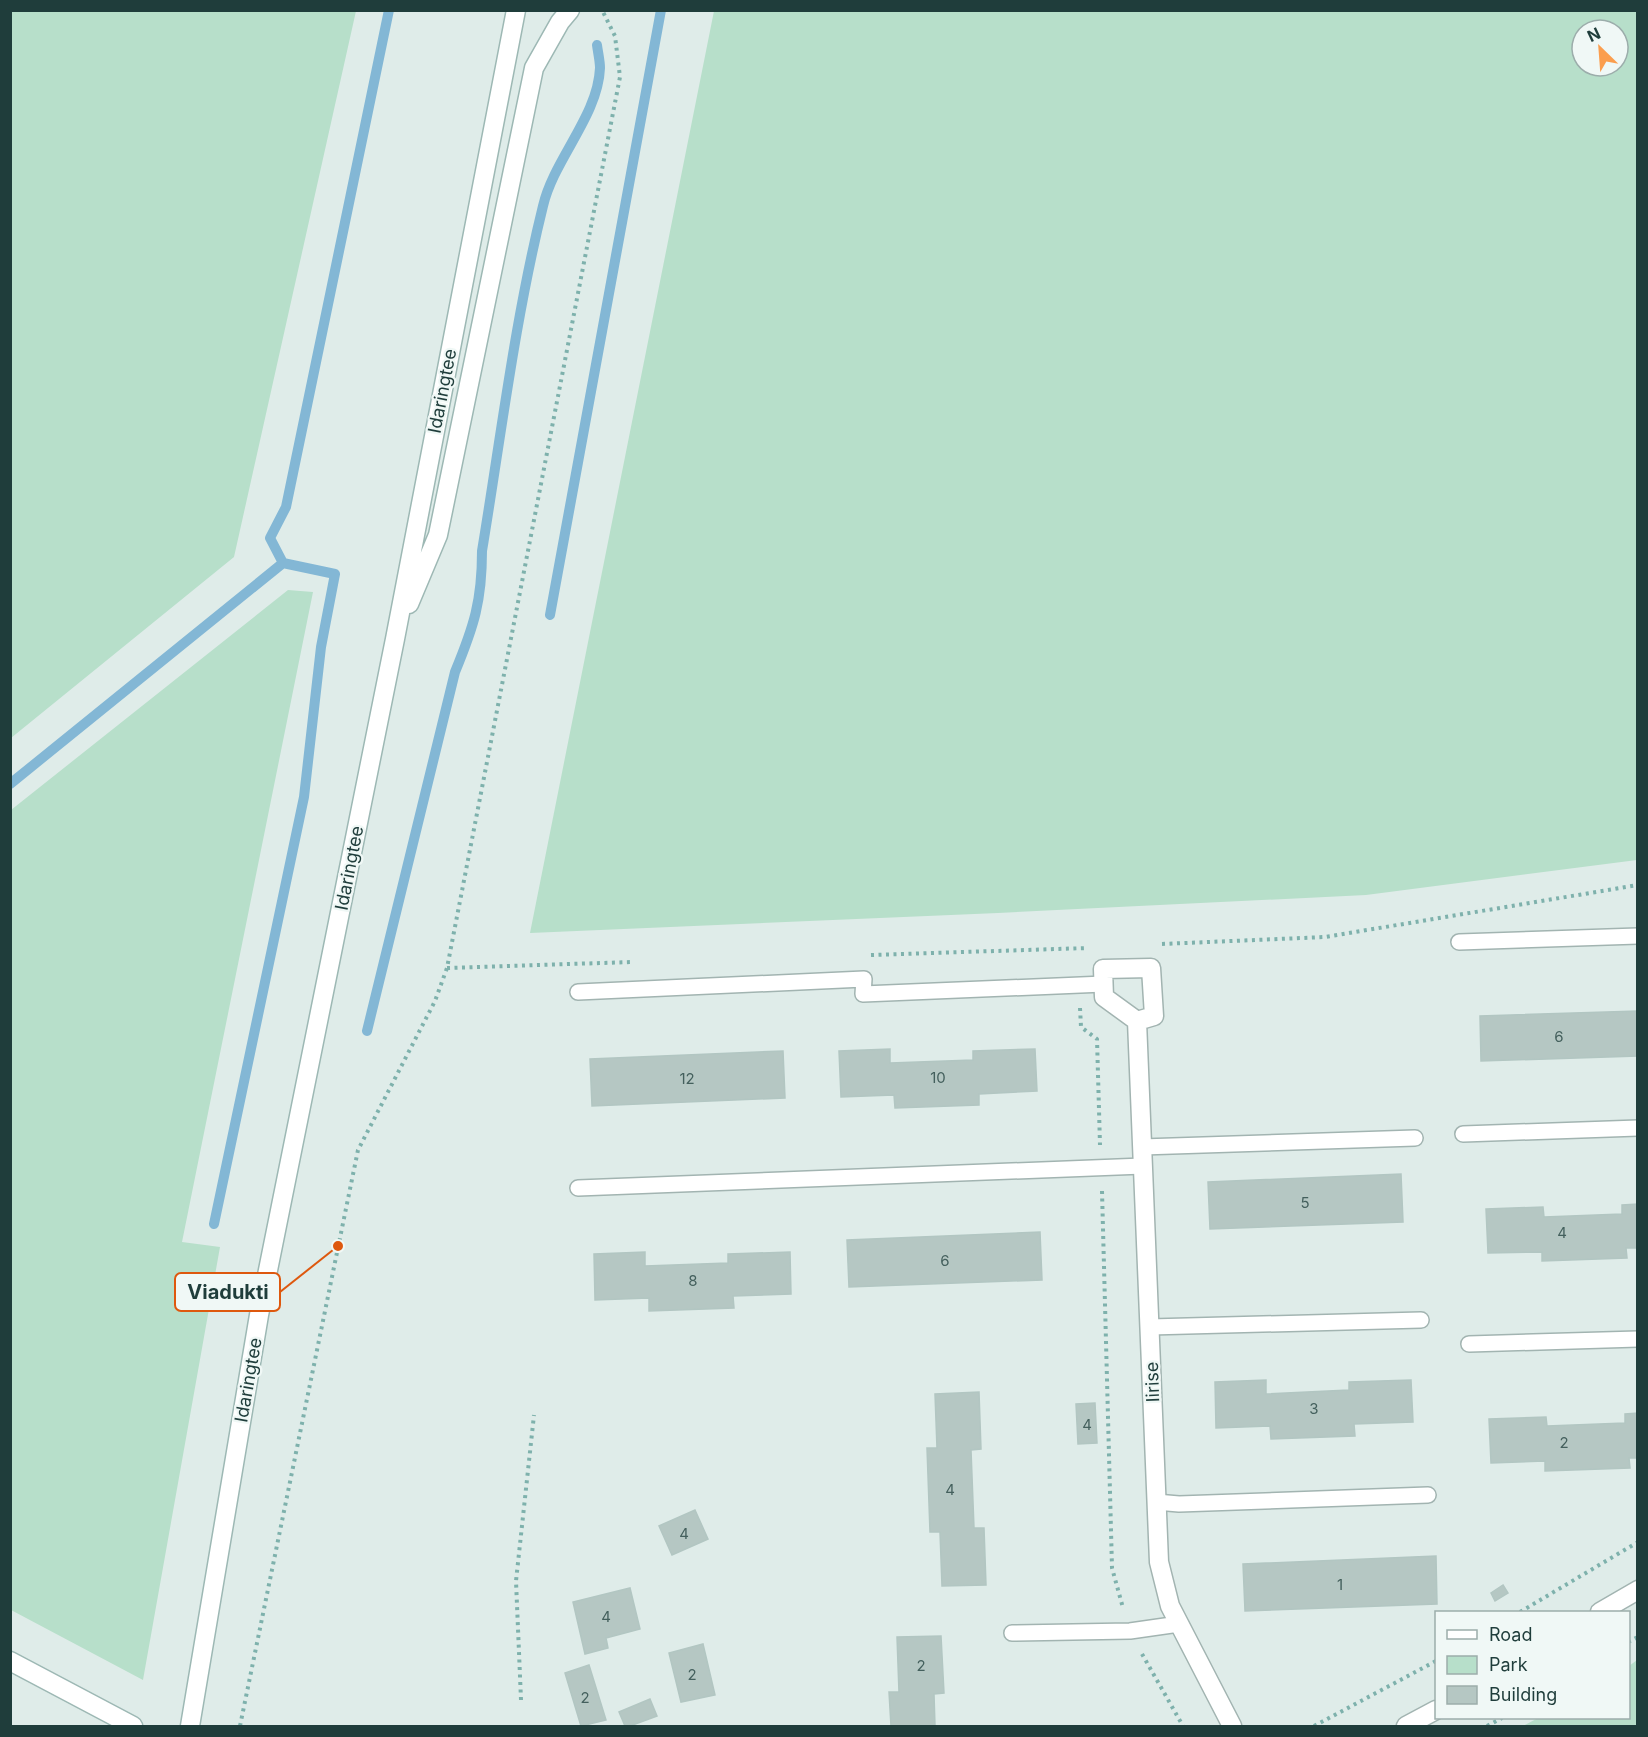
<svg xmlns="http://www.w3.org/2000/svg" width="1648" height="1737" viewBox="0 0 1648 1737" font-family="Inter,sans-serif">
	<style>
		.green { fill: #b7dfca; fill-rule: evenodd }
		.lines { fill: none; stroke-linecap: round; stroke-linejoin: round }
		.stream { stroke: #83b7d5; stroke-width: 10 }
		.building { fill: #b5c7c3; stroke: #b2c6c2; stroke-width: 1.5 }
		.lane-casing { stroke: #a2b4b1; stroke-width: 18 }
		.street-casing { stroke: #a2b4b1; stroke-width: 21 }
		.secondary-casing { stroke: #9db8b4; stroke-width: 21 }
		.path { stroke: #7eb1ac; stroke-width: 4; stroke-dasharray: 3 4.5; stroke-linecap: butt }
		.lane { stroke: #fff; stroke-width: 15 }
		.street { stroke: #fff; stroke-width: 18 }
		.secondary { stroke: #fff; stroke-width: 18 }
		.labels { text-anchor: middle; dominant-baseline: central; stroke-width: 4.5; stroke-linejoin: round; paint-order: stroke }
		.number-label { font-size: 15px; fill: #44605d }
		.street-label { font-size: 18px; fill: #1f3d3b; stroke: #f0f8f6 }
		.leader { fill: none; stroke: #de580e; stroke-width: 2 }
		.callout-dot { fill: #de580e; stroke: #f0f8f6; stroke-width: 2 }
		.callout { fill: #f0f8f6; stroke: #de580e; stroke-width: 2 }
		.callout-label { font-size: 20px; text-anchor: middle; font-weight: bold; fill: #1f3d3b }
	</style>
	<rect width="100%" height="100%" fill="#dfece9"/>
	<path class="green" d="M11 10 356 11 234 557 11 738Z
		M714 11H1637V860L1366 895 998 913 530 933ZM1582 30H1618V66H1582Z
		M288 590 313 592 182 1242 220 1247 143 1680 11 1610V810Z
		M1637 1660V1726H1523L1538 1718H1628L1629 1666Z"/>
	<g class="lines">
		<path class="stream" d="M283 563 270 538 286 507 389 10
			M550 615 661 10
			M10 784 283 563 335 574 321 647 304 797 214 1224
			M367 1031 455 672C474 626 482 601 482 551 501 436 515 319 543 206 554 159 598 116 600 68 600 61 598 53 597 45"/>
	</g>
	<path class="building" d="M1638 1011V1056L1481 1061 1480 1016Z
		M890 1049V1063L973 1060V1051L1035 1049 1037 1091 979 1094V1105L895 1108 894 1095 841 1097 839 1051Z
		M783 1051 785 1098 592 1106 590 1059Z
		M1401 1174 1403 1222 1210 1229 1208 1182Z
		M1638 1204V1248H1626L1627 1258 1542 1261V1252L1488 1253 1486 1209 1543 1207 1544 1217 1622 1214V1205Z
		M1040 1232 1042 1280 849 1287 847 1240Z
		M645 1252V1266L728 1263V1254L790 1252 791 1294 733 1296 734 1308 649 1311V1298L595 1300 594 1254Z
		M1266 1380V1394L1349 1390V1382L1411 1380 1413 1422 1354 1424 1355 1436 1271 1439 1270 1426 1216 1428 1215 1382Z
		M979 1392 981 1449 971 1450 974 1528H984L986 1585 942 1586 940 1532H930L927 1448H937L935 1394Z
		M1095 1403 1097 1443 1078 1444 1076 1404Z
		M1638 1413V1458H1629L1630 1468 1545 1471V1461L1491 1463 1489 1419 1546 1417 1547 1426 1625 1423V1414Z
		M695 1510 708 1539 672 1555 659 1526Z
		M1436 1556 1437 1604 1245 1611 1243 1564Z
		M1503 1585 1508 1593 1495 1601 1491 1593Z
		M630 1588 640 1629 606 1638 608 1648 585 1654 573 1602Z
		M941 1636 944 1693 934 1694 935 1726H891L889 1692H899L897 1637Z
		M703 1644 715 1695 681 1702 669 1653Z
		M589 1665 606 1720 581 1726 565 1673Z
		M650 1699 657 1716 630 1726H625L619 1712Z"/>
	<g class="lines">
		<defs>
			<path id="lane" d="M1459 942 1638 936
				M578 992 864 979 863 994 1104 984
				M1463 1134 1638 1128
				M1142 1147 1415 1138
				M578 1188 1143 1166
				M1150 1327 1421 1320
				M1469 1344 1638 1339
				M1156 1502 1179 1504 1428 1495
				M1012 1633 1130 1631 1179 1624"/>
			<path id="street" d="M1151 968 1154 1016 1137 1021 1104 997 1103 969Z
				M1137 1021 1159 1562 1170 1606 1232 1726
				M1600 1612 1638 1590
				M1406 1726 1436 1710"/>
			<path id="secondary" d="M409 604 438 535 534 68 560 22 570 10
				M10 1661 133 1726
				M190 1726 259 1315 395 639 516 10"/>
		</defs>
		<use href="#lane" class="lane-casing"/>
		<use href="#street" class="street-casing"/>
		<use href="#secondary" class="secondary-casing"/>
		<path class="path" d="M1162 944 1325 937 1638 885
			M871 955 1088 948
			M447 968 632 962
			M1080 1008 1081 1027 1097 1039 1100 1145
			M1102 1191 1112 1568 1123 1608
			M1520 1612 1638 1542
			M1628 1642 1638 1637
			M1142 1654 1183 1726
			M521 1700 516 1581 534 1415
			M240 1726 358 1150 435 1001 447 968 620 77 615 36 602 10
			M1314 1726 1436 1661
			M1487 1726 1502 1718"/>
		<use href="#lane" class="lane"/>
		<use href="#street" class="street"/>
		<use href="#secondary" class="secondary"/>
	</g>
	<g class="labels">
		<g class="number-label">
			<text x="1559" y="1036">6</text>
			<text x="938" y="1077">10</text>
			<text x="687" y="1078">12</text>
			<text x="1305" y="1202">5</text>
			<text x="1562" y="1232">4</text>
			<text x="945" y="1260">6</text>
			<text x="693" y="1280">8</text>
			<text x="1314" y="1408">3</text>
			<text x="1087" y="1424">4</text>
			<text x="1564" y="1442">2</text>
			<text x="950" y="1489">4</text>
			<text x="684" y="1533">4</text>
			<text x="1340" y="1584">1</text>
			<text x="606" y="1616">4</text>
			<text x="921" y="1665">2</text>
			<text x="692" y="1674">2</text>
			<text x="585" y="1697">2</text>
		</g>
		<g class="street-label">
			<text transform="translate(442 391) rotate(-79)">Idaringtee</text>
			<text transform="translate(349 868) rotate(-79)">Idaringtee</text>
			<text transform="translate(248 1380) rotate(-80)">Idaringtee</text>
			<text transform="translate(1152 1382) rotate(-92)">Iirise</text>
		</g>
	</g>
	<path class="leader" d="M338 1246L280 1292"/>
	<circle class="callout-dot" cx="338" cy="1246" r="6"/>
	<rect class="callout" x="175" y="1273" width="105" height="38" rx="6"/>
	<g class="callout-label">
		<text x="228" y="1299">Viadukti</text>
	</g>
	<rect width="1648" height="1737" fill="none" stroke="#1f3d3b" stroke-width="24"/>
	<rect x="1435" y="1611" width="195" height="108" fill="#f0f8f6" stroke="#9cadab" stroke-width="1.5"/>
	<rect x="1447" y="1630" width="30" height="9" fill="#ffffff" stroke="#9cadab" stroke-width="1.5"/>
	<text x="1489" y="1641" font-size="18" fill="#1f3d3b">Road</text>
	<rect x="1447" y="1656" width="30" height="18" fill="#b7dfca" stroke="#9cadab" stroke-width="1.5"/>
	<text x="1489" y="1671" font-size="18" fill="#1f3d3b">Park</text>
	<rect x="1447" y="1686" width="30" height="18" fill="#b5c7c3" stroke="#9cadab" stroke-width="1.5"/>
	<text x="1489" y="1701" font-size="18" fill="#1f3d3b">Building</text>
	<g transform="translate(1600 48) rotate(335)"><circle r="28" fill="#f0f8f6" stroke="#9cadab" stroke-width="1.5"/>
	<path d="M0-4.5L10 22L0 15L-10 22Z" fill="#fb9e4e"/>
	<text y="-9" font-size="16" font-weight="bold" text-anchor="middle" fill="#1f3d3b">N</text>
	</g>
</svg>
